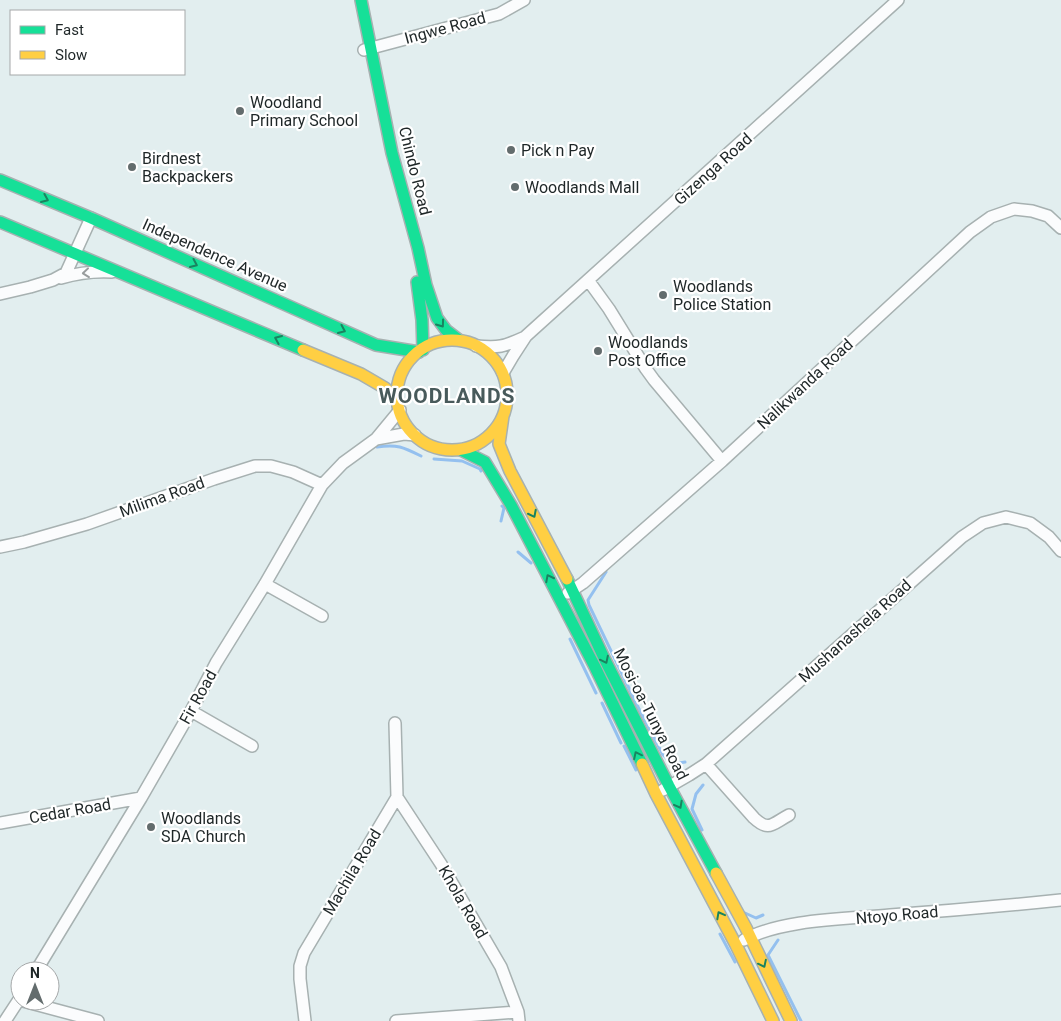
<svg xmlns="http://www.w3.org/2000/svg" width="1061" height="1021" viewBox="0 0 1061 1021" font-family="Roboto,sans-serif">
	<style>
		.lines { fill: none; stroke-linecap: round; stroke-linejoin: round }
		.stream { stroke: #94c0ef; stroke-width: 3 }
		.street-casing { stroke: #a7b1b1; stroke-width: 14 }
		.fast-casing { stroke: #a7b1b1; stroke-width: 14 }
		.slow-casing { stroke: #a7b1b1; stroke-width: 14 }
		.street { stroke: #fbfcfd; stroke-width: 11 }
		.fast { stroke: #16e098; stroke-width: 11 }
		.slow { stroke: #ffcf43; stroke-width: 11 }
		.oneway { stroke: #1a8360 }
		.oneway2 { stroke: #989c9d }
		.poi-dot { fill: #636c6d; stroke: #fff; stroke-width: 2 }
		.labels { text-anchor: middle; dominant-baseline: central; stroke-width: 4.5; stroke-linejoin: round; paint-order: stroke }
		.street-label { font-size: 16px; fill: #1e2627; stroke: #fff }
		.poi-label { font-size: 16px; fill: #1e2627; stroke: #fff; text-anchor: start }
		.district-label { font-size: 21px; font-weight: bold; letter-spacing: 1px; fill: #485a5b; stroke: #fff }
	</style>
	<rect width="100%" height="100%" fill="#e2eeef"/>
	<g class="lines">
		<path class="stream" d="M377 447C397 444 403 447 421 456
			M434 459 462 461 480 469 481 471
			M501 521 504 508 502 506
			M518 552 531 563
			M606 572 588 600 589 605 637 705 663 755 673 764 685 762
			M570 639 596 693
			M602 703 621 743
			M624 746 636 770
			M702 830 692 809 696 794 703 785
			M745 913 756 918 763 915
			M720 934 735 962
			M778 940 768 955 801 1021"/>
		<defs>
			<path id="street" d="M364 50 499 14 524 0
				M61 278C78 273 94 271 112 272
				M588 280 609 309 646 369 654 380 722 461
				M0 294 30 287 53 280 66 273 91 218
				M476 346C499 348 503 347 525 337
				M503 373 513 356 526 336 898 0
				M376 439 404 434 415 435
				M0 547 24 542 87 524 214 479 255 466H271L293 472 322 485
				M265 584 322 616
				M568 593 583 583 722 461 970 232 991 217 1014 209 1032 211 1048 216 1061 228
				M191 711 252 746
				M706 764 754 818C769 832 772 824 789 815
				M663 790 689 775 706 764 962 537 983 523 1006 517 1030 523 1049 537 1061 551
				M397 797 441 864 501 967 518 1012 519 1021
				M0 823 141 798
				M744 940C781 919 847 919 890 915 947 911 1004 906 1061 900
				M36 971 141 798 191 711 216 663 265 584 322 485 343 463 376 439 400 410
				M23 1001 98 1021
				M5 1021 20 998
				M305 1021 300 979V966L304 953 397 797 395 723
				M396 1021 518 1012"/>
			<path id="fast" d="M361 0 392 153 418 248 426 285 437 318 446 330 459 340
				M0 180 91 218 376 345 419 352
				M0 222 303 350
				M417 282 422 320 423 350
				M461 450 485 462 511 505 594 665 642 764
				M567 579 605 660 669 786 716 873"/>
			<path id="slow" d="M397 395a55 55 0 1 1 110 0a55 55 0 1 1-110 0Z
				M303 350 361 374 385 388 398 401
				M503 416 499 444 510 471 567 579
				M642 764 656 794 736 945 773 1021
				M716 873 746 928 791 1021"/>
		</defs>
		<use href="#street" class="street-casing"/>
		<use href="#fast" class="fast-casing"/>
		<use href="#slow" class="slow-casing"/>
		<use href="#street" class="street"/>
		<use href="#fast" class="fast"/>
		<use href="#slow" class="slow"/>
	</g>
	<defs><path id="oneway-chevron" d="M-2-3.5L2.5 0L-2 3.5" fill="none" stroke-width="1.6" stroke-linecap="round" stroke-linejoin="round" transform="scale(1.25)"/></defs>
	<g class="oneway">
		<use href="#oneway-chevron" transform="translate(45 199) rotate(23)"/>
		<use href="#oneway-chevron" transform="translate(194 264) rotate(24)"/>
		<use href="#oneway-chevron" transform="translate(441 324) rotate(54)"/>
		<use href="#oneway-chevron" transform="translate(342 330) rotate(24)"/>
		<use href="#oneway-chevron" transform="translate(278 339) rotate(-157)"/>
		<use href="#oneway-chevron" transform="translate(533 514) rotate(63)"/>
		<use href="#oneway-chevron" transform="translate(549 578) rotate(-117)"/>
		<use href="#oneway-chevron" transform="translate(605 660) rotate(64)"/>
		<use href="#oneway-chevron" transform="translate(637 755) rotate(-116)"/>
		<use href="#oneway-chevron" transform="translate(679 805) rotate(62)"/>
		<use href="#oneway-chevron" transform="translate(720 915) rotate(-118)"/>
		<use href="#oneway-chevron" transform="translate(763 964) rotate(64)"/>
	</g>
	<use class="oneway2" href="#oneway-chevron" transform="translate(86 273) rotate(174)"/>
	<g class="poi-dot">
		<circle cx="240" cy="111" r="5"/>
		<circle cx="511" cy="150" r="5"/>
		<circle cx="132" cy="167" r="5"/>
		<circle cx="515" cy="187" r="5"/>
		<circle cx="663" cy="295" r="5"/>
		<circle cx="598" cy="351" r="5"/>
		<circle cx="151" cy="827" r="5"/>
	</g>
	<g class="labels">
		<g class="street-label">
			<text transform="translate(445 28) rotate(-15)">Ingwe Road</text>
			<text transform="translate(713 169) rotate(-42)">Gizenga Road</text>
			<text transform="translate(415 171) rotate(76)">Chindo Road</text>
			<text transform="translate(215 255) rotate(24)">Independence Avenue</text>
			<text transform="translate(805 384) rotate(-43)">Nalikwanda Road</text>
			<text transform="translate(162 497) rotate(-20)">Milima Road</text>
			<text transform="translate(855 631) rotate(-42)">Mushanashela Road</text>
			<text transform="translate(198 697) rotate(-61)">Fir Road</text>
			<text transform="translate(651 714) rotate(63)">Mosi-oa-Tunya Road</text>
			<text transform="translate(70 811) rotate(-10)">Cedar Road</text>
			<text transform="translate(352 872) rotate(-59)">Machila Road</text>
			<text transform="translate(463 902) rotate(60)">Khola Road</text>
			<text transform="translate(897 915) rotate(-5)">Ntoyo Road</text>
		</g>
		<g class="poi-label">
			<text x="250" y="102">Woodland<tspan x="250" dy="18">Primary School</tspan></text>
			<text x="521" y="150">Pick n Pay</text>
			<text x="142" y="158">Birdnest<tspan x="142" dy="18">Backpackers</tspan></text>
			<text x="525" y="187">Woodlands Mall</text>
			<text x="673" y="286">Woodlands<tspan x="673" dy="18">Police Station</tspan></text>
			<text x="608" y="342">Woodlands<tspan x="608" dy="18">Post Office</tspan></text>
			<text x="161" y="818">Woodlands<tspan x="161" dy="18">SDA Church</tspan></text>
		</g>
		<g class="district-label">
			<text x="447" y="396">WOODLANDS</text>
		</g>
	</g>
	<rect x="10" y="10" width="175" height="65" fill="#ffffff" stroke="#a5a8a9"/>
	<rect x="20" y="26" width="25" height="8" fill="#16e098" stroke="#a5a8a9"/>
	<text x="55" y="35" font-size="15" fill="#1e2627">Fast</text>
	<rect x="20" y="51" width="25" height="8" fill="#ffcf43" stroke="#a5a8a9"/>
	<text x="55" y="60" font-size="15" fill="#1e2627">Slow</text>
	<g transform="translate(35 986)"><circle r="24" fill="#ffffff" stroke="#a5a8a9"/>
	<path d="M0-4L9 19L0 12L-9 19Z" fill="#636c6d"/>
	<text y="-8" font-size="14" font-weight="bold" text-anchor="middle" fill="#1e2627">N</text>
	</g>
</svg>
